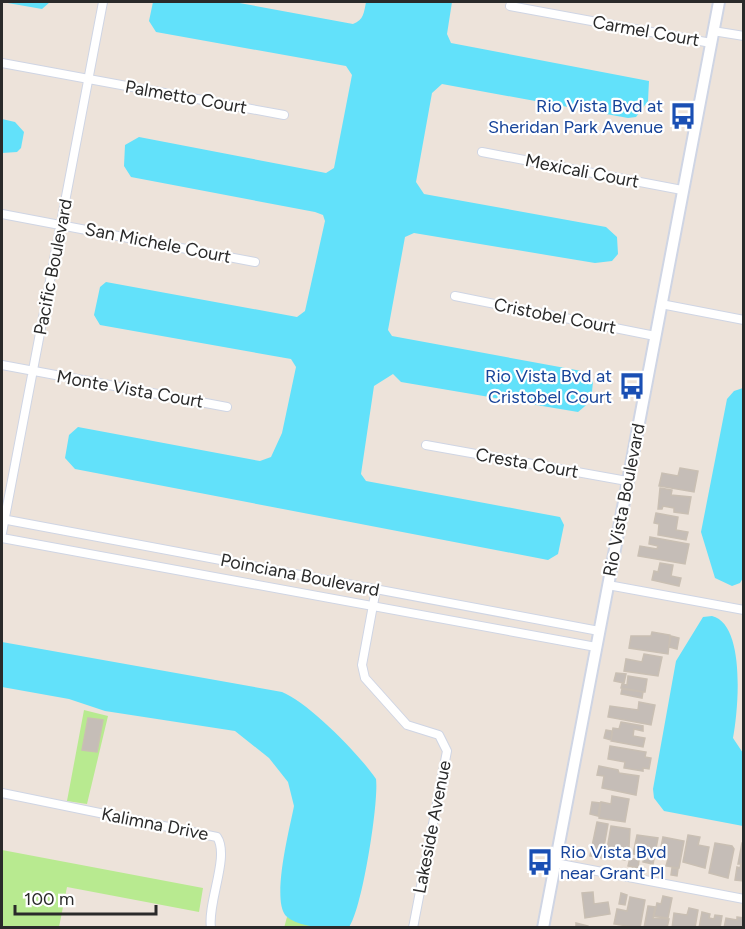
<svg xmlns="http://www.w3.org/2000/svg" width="745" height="929" viewBox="0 0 745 929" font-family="Figtree,sans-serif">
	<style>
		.green { fill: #b8ea90 }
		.water { fill: #62e1fa }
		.building { fill: #c5bdb7; stroke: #c9bfb3; stroke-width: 1.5 }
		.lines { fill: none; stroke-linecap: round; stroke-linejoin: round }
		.street-casing { stroke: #cfd5e4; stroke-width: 10 }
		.secondary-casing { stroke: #cfd5e4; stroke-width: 14 }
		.street { stroke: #fff; stroke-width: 8 }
		.secondary { stroke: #fff; stroke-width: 10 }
		.labels { text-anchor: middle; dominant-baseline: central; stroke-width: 4.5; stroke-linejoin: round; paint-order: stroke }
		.street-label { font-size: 18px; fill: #2a2a2a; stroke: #fff }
		.transit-label { font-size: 18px; fill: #164399; stroke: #fff; text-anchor: end }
	</style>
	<rect width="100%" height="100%" fill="#ede3da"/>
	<path class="green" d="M84 710 108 716 87 804 67 801Z
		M2 850 203 888 199 912 67 887 59 927H2Z
		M287 917 325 927 284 928Z"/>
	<path class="water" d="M2 2H50L42 9Z
		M153 2H234L353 24C364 20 364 12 366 2H452L447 34 451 43 649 81 648 101 636 117 628 118 442 84 432 93 416 182 424 194 606 227 617 237 618 254 612 261 595 263 414 233 405 237 388 330 392 336 587 372 593 382 591 401 578 412 401 382 393 374 374 386 361 474 366 481 560 517 564 525 558 554 548 560 75 469 65 458 69 435 78 427 260 461 271 457 282 433 296 367 291 359 100 325 94 315 100 287 106 282 297 317 305 311 325 221 323 215 315 212 131 177 124 166 125 145 139 137 326 173 334 168 352 75 346 66 156 32 149 21Z
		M2 119 15 122 24 132 21 148 17 152 2 153Z
		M743 388V578L740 583 732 586 715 578 701 532 727 399 734 391Z
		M712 616C745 624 739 706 733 738L743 753V826L664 811 654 798 653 789 676 661 703 617Z
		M2 642 282 692C308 702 360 755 376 779 379 802 362 910 349 927 330 928 300 929 286 916 271 900 290 827 294 806L288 782 269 758 235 731 105 711 69 699 2 687Z"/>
	<path class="building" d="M680 468 698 471 694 492 659 486 662 473 678 476Z
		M660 488 672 490 671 495 691 497 688 514 674 512V508L663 506 662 509H658Z
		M656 513 678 517 676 530 688 532 686 540 658 535 659 524 654 523Z
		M650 537 689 544 685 564 638 556 640 546 657 549 658 546 649 544Z
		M660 563 673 565 671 576 681 578 679 586 652 580 654 571 658 572Z
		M652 632 670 635 668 654 629 648 631 636H651Z
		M671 636 679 638 677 649 669 647Z
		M644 654 662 657 658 676 624 671 626 659 642 662Z
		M616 673 626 674 624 683 614 681Z
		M628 676 647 679 645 692 621 688 622 684 627 685Z
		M622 689 643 692 642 698 621 694Z
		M639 702 655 705 651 725 608 717 610 706 638 710Z
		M88 718 103 720 97 752 82 750Z
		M621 722 643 726V731L634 729 633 736 645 738 643 747 611 741 613 728 619 729Z
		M606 730 612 731 611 740 604 738Z
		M610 746 646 752 645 757 651 758 649 769 643 768V771L624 768 625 762 608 759Z
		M599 766 618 770 619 773 639 776 636 795 602 788 604 776 597 775Z
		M612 796 629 799 625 822 599 818 601 802 611 804Z
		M592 802 600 803 598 816 590 814Z
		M597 822 608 824 602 858 590 856Z
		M611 826 630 829 629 847 625 860 606 855Z
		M637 835 658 838 653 864 643 862 644 856 633 854Z
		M688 835 700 837 698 845 709 847 705 868 683 862Z
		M663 837 684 841 679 868 666 866 668 859 659 857Z
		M715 843 732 846 734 849 728 878 709 873Z
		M742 843H744V881L735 880 737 867 740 868 741 864H738Z
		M630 858 639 860 638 868 628 866Z
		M672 868 678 869 677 876 671 875Z
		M593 892 594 904 608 902 610 914 585 918 582 893Z
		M621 893 627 895 625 905 619 904Z
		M663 896 672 898 668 918 654 916 657 903 661 904Z
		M630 897 645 900 640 928 614 924 617 909 627 911Z
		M648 906 655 907 653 918 669 919 667 928H644Z
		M689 908 698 910 695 928H672L674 913 687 915Z
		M702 912 710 914 709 918 714 919 715 915 722 916 720 928H699Z
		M737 917 744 918V928H724L726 918 737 920Z
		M576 923 588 926V928H576Z"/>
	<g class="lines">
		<defs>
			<path id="street" d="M510 6 711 43
				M713 31 744 36
				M2 63 284 115
				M482 152 682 190
				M2 214 255 262
				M455 296 655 336
				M661 304 744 320
				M2 365 227 407
				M426 445 627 481
				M2 519 599 631
				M2 533 103 2
				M2 538 596 647
				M608 585 744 610
				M376 589 362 665 365 678 407 725 439 735 447 751 413 928
				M2 793 217 837C230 856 207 903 211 928
				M555 863 744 899"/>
			<path id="secondary" d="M543 928 719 2"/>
		</defs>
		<use href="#street" class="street-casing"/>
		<use href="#secondary" class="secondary-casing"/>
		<use href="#street" class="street"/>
		<use href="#secondary" class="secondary"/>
	</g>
	<defs>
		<symbol id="bus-bare" viewBox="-9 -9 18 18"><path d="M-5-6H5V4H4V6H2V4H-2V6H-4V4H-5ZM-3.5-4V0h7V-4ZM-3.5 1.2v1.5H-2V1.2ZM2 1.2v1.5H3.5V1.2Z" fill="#1a4fb4" stroke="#fff" stroke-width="2.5" paint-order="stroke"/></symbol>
	</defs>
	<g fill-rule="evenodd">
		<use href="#bus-bare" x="664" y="97" width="38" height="38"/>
		<use href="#bus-bare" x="613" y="367" width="38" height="38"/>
		<use href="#bus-bare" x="521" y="843" width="38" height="38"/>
	</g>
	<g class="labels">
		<g class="street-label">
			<text transform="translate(646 31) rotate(10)">Carmel Court</text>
			<text transform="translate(186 97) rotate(10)">Palmetto Court</text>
			<text transform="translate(582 171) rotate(11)">Mexicali Court</text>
			<text transform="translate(158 243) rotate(11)">San Michele Court</text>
			<text transform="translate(53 267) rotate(-79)">Pacific Boulevard</text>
			<text transform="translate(555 316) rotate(11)">Cristobel Court</text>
			<text transform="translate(130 389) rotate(10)">Monte Vista Court</text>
			<text transform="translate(527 463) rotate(10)">Cresta Court</text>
			<text transform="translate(624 500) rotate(-79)">Rio Vista Boulevard</text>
			<text transform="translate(300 575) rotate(11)">Poinciana Boulevard</text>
			<text transform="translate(155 824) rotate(11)">Kalimna Drive</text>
			<text transform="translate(432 827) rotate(-79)">Lakeside Avenue</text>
		</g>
		<g class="transit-label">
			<text x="663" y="106">Rio Vista Bvd at<tspan x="663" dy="21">Sheridan Park Avenue</tspan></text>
			<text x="612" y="376">Rio Vista Bvd at<tspan x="612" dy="21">Cristobel Court</tspan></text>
			<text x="560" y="852" text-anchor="start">Rio Vista Bvd<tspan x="560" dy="21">near Grant Pl</tspan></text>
		</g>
	</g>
	<rect width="745" height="929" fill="none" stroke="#2a2a2a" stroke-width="6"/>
	<path d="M15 905v9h141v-9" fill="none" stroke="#2a2a2a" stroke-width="3"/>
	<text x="24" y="905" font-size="18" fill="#2a2a2a" stroke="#ffffff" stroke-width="4.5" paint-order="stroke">100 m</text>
</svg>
